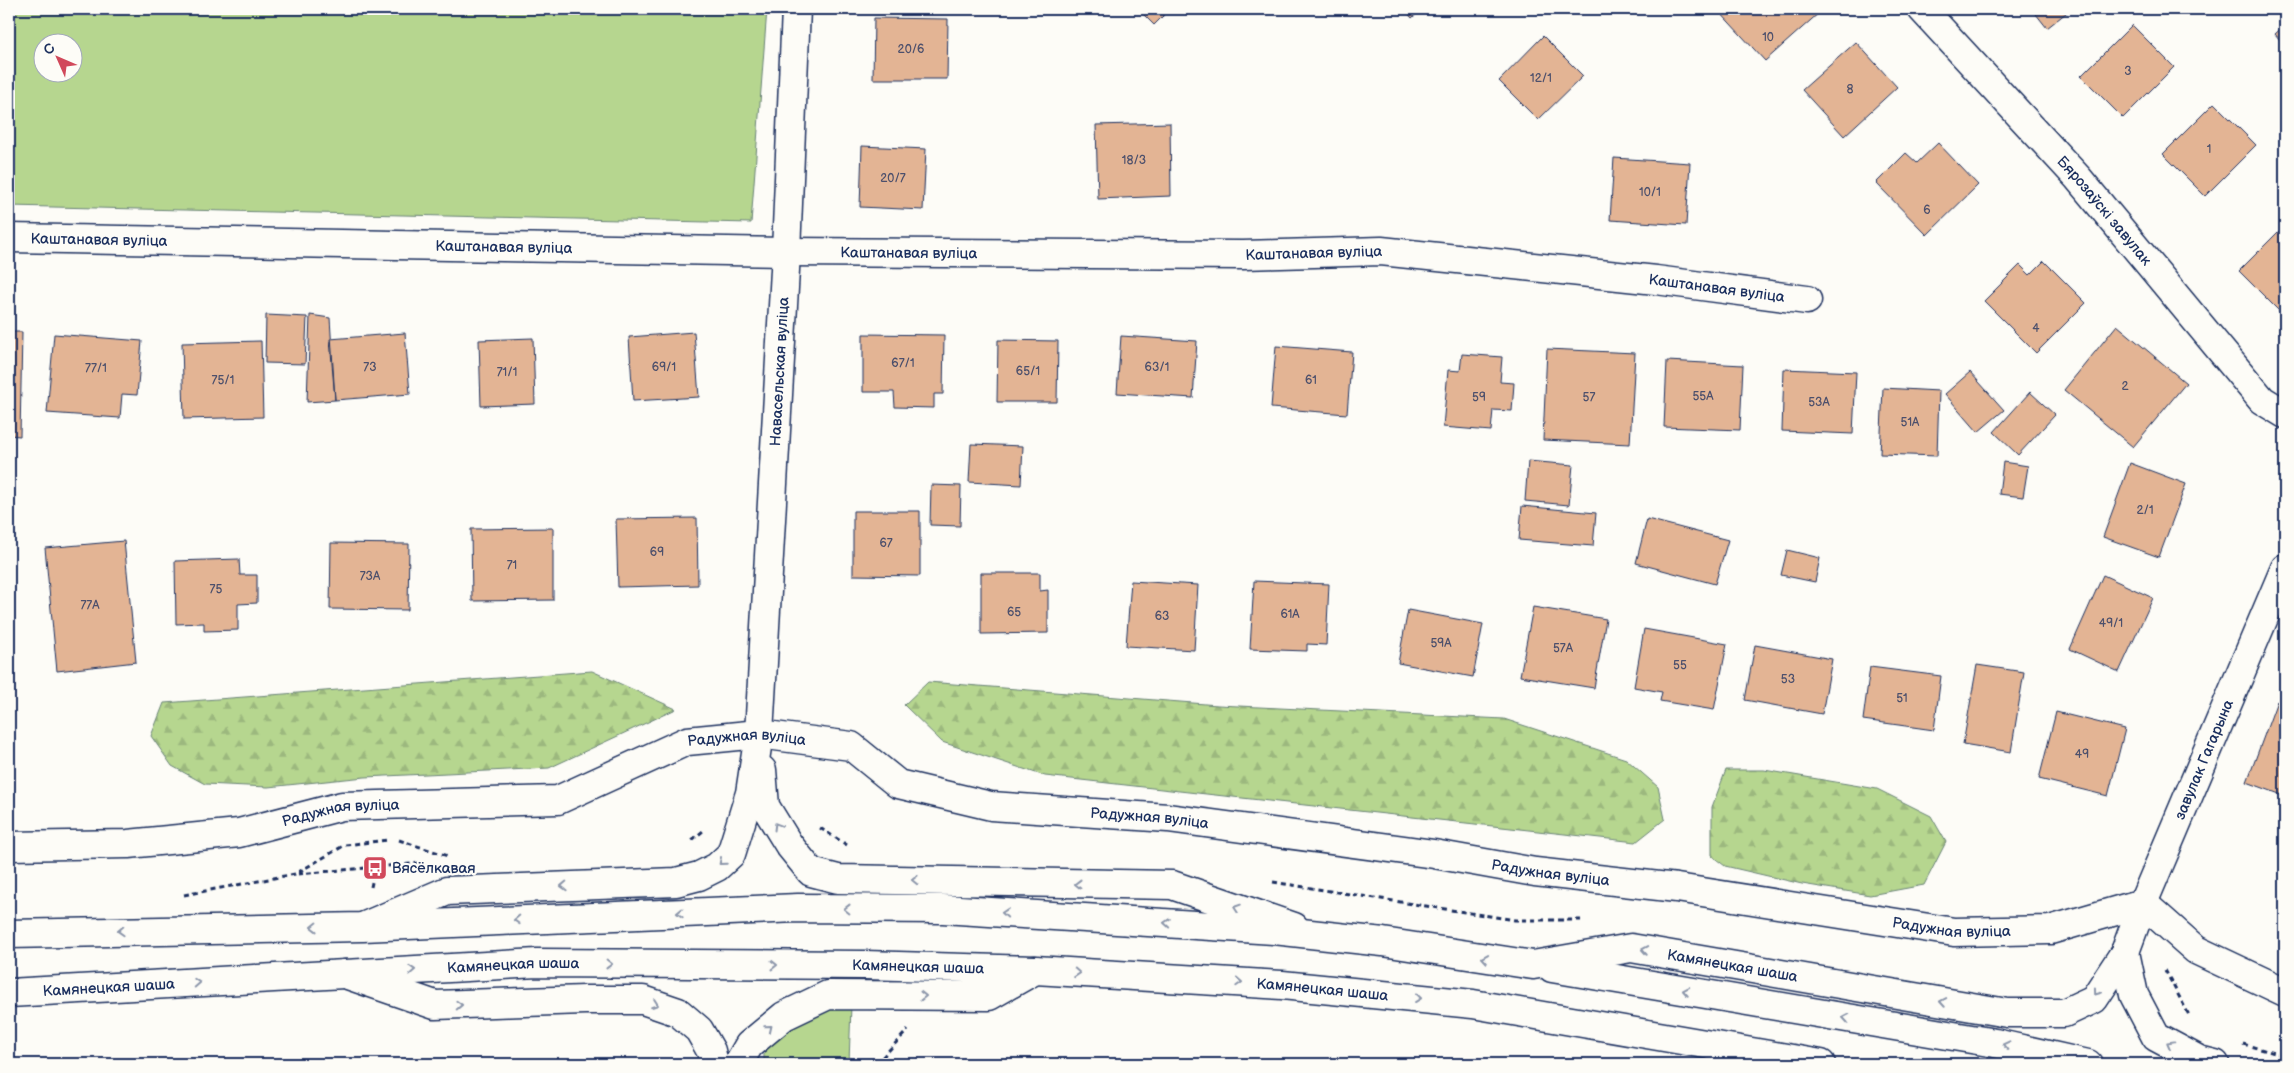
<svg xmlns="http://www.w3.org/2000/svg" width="2294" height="1073" viewBox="0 0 2294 1073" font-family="'Balsamiq Sans',sans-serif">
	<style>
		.green { fill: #b6d68f; stroke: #688276; fill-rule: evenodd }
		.forest { fill: url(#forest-firs); stroke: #688276 }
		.building { fill: #e3b494; stroke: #1b2f5e }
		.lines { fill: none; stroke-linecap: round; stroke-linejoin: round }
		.minor-casing { stroke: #1b2f5e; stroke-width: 31 }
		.major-casing { stroke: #1b2f5e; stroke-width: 31 }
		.path { stroke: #1b2f5e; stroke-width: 3; stroke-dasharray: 5 4; stroke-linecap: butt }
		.minor { stroke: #fdfcf7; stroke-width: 28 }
		.major { stroke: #fdfcf7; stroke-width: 28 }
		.oneway { stroke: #8c96aa }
		.labels { text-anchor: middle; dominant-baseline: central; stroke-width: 4.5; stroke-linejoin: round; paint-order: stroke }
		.number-label { font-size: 12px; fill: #4d506c }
		.street-label { font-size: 15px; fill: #1b2f5e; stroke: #fdfcf7 }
		.poi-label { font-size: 15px; fill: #1b2f5e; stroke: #fdfcf7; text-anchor: start }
	</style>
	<defs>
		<pattern id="forest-firs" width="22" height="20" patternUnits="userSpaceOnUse" patternTransform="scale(1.25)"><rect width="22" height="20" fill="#b6d68f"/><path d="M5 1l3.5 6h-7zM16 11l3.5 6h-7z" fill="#9cb87e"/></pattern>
	</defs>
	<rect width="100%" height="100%" fill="#fdfcf7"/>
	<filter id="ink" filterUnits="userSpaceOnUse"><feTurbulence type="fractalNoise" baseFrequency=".02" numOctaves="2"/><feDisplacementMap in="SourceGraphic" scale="10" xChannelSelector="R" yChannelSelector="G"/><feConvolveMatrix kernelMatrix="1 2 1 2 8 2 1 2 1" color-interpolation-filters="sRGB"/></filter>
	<g filter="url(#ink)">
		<path class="green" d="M9 9H767L751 223 9 206ZM42 42H72V72H42Z
			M851 1005 849 1064H764V1054L779 1030 817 1006Z"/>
		<path class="forest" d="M592 671 676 709 549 768 365 777 268 787 205 784 172 766 151 736 164 703Z
			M928 682 1218 705 1504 719 1626 759 1658 787 1665 819 1636 842 1045 776 942 742 904 705Z
			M1726 770H1764L1877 789 1931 816 1946 842 1924 885 1870 895 1802 884 1725 866 1712 856V807Z"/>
		<path class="building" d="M1138 9H1170L1154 25Z
			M1404 9H1422L1412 18Z
			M1717 9H1817L1820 12 1765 61Z
			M2032 9H2071L2047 28Z
			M874 18 948 19 947 79H873Z
			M2132 25 2174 67 2123 118 2081 76Z
			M2285 25V46L2275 34Z
			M1543 36 1583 76 1538 120 1499 81Z
			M1856 42 1897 87 1844 136 1802 90Z
			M2214 103 2256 145 2205 196 2163 154Z
			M1170 123 1171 196 1098 199 1096 125Z
			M1938 143 1978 185 1927 235 1876 183 1906 153 1917 163Z
			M862 146 926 149 923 210 860 207Z
			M1614 158 1690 163 1686 225 1610 220Z
			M2279 231 2285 238V304L2279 311 2239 271Z
			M2044 261 2086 303 2036 353 1984 301 2020 265 2030 275Z
			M266 315 307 317 305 364 265 363Z
			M310 315 330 318 335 400 307 402Z
			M2117 325 2186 383 2133 447 2064 390Z
			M9 332H22L20 436 9 435Z
			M694 332 699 397 633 401 629 337Z
			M405 333 410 394 335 400 330 339Z
			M54 334 142 341 137 395 122 394 120 418 47 413Z
			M863 334 944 335 943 394H934V408L895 407 894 392H863Z
			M1121 336 1197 341 1193 398 1117 393Z
			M533 338 535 404 481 406 479 340Z
			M998 340 1058 341 1057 402H997Z
			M261 341 263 417 184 419 182 343Z
			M1276 346 1352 352 1347 414 1271 408Z
			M1547 349 1635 353 1630 444 1543 440Z
			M1462 354 1502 357 1500 382 1514 383 1512 411 1493 410 1491 431 1443 427 1448 370 1460 371Z
			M1667 361 1743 365 1740 430 1664 427Z
			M1784 369 1856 372 1853 434 1782 431Z
			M1970 372 2004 410 1978 432 1945 394Z
			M1883 388 1939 391 1937 456 1880 454Z
			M2030 392 2055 415 2018 455 1994 432Z
			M971 444 1023 446 1021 485 969 482Z
			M1528 461 1573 465 1569 505 1525 501Z
			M2003 462 2028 466 2023 497 1999 494Z
			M2130 463 2186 484 2159 557 2103 537Z
			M931 485 961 486 960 526 930 525Z
			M1522 506 1596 513 1593 546 1519 540Z
			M853 511H920V576L853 575Z
			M697 518 698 585 618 587 616 519Z
			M1647 519 1728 540 1715 584 1636 563Z
			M553 528V600L472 601 471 529Z
			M124 541 136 662 57 671 45 548Z
			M331 543 409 544 408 610 330 609Z
			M1787 550 1820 558 1815 582 1781 575Z
			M239 559 240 575H257V603L238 604V630L204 631V623L176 624 175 561Z
			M981 573H1040V591L1048 590V633L981 634Z
			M2103 575 2153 598 2119 672 2070 649Z
			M1131 581 1198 585 1194 650 1126 646Z
			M1254 581 1329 584 1326 645 1307 644V651L1250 649Z
			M1533 607 1606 619 1594 688 1520 676Z
			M1408 610 1483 624 1473 677 1398 663Z
			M1644 629 1727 644 1714 710 1660 701 1662 692 1634 687Z
			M1755 645 1832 659 1822 714 1745 700Z
			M1977 665 2024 672 2011 752 1963 744Z
			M1870 667 1941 676 1934 730 1863 720Z
			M2277 701 2285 704V796L2247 782Z
			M2056 712 2125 729 2108 796 2039 779Z"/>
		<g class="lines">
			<defs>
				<g id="minor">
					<path id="s1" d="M1922 9 2078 178 2262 400 2285 414"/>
					<path id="s2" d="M9 238 786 252 1243 255 1381 251 1656 280 1807 300"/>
					<path d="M762 770 765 806 789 845 811 872 838 879 1172 885 1294 927"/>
					<path id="s3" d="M9 846 128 844 239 833 342 806 558 800 687 741 759 734 851 746 898 784 991 806 1168 818 1434 854 1535 872 1677 888 1954 932 2050 930 2143 903 2196 950 2285 992"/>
					<path id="s4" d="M365 926 447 891 676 882 699 876 717 867 731 854 750 793 759 734 786 252 796 9"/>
					<path id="s5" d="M2125 952 2143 903 2285 568"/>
					<path d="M345 974 435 1005 585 1000H643L678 1012 699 1030 711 1051 714 1064"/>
					<path d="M738 1064 749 1045 784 1016 828 995 989 996 1035 970"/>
				</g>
				<g id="major">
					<path id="s6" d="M9 934 363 927 798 908 943 909 1274 930 1383 942 1533 965 1631 948 2007 1013H2064L2094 999 2125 952"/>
					<path d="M2125 952 2134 995 2156 1037 2199 1060 2215 1064"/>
					<path d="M1552 968 1995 1043 2088 1064"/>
					<path id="s7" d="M9 993 537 963 865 965 1035 970 1282 985 1473 1004 1821 1064"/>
				</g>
			</defs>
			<use href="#minor" class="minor-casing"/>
			<use href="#major" class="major-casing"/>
			<path class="path" d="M820 828 847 845
				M399 840 448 856
				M692 840 703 831
				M298 874 421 863
				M1273 882 1515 920H1584
				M371 887 375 868
				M184 895 295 874 345 845 388 840
				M2165 970 2190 1017
				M2243 1044 2285 1056
				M876 1064 908 1030"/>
			<use href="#minor" class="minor"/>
			<use href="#major" class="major"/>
		</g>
		<defs><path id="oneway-chevron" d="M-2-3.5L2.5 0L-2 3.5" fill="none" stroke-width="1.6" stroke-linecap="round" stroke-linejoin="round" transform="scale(1.25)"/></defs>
		<g class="oneway">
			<use href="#oneway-chevron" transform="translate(777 826) rotate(-121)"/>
			<use href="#oneway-chevron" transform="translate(722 862) rotate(139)"/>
			<use href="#oneway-chevron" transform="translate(915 880) rotate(-179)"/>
			<use href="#oneway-chevron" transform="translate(1078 884) rotate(-179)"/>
			<use href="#oneway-chevron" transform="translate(564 886) rotate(178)"/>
			<use href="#oneway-chevron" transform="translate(1237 908) rotate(-161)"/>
			<use href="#oneway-chevron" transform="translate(847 909) rotate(-179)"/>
			<use href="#oneway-chevron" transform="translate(680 913) rotate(178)"/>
			<use href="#oneway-chevron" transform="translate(1005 913) rotate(-176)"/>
			<use href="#oneway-chevron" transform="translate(517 920) rotate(178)"/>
			<use href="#oneway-chevron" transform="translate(1167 923) rotate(-176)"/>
			<use href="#oneway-chevron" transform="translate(314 927) rotate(179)"/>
			<use href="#oneway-chevron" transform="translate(121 931) rotate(178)"/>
			<use href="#oneway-chevron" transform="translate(1645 950) rotate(-170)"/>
			<use href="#oneway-chevron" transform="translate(1485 958) rotate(-171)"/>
			<use href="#oneway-chevron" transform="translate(609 964) rotate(1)"/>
			<use href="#oneway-chevron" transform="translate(774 965)"/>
			<use href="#oneway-chevron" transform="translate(412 970) rotate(-3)"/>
			<use href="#oneway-chevron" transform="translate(1077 973) rotate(4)"/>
			<use href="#oneway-chevron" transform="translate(1239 982) rotate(3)"/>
			<use href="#oneway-chevron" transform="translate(197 983) rotate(-3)"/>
			<use href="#oneway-chevron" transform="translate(1686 991) rotate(-170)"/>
			<use href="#oneway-chevron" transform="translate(2097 992) rotate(126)"/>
			<use href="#oneway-chevron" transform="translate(923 996)"/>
			<use href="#oneway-chevron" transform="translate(1418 998) rotate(6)"/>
			<use href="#oneway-chevron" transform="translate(1943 1002) rotate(-170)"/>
			<use href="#oneway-chevron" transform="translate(655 1004) rotate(20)"/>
			<use href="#oneway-chevron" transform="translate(459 1005) rotate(-2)"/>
			<use href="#oneway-chevron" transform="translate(1846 1018) rotate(-170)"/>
			<use href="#oneway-chevron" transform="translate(769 1028) rotate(-39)"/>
			<use href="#oneway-chevron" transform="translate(2170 1044) rotate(-151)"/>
			<use href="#oneway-chevron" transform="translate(2006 1045) rotate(-167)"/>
		</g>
	</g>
	<defs>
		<symbol id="bus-square" viewBox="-11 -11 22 22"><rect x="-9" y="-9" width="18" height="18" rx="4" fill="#d1495b" stroke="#fdfcf7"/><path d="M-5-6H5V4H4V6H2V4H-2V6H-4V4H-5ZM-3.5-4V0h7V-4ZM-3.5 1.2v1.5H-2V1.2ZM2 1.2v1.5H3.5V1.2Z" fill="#fff"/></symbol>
	</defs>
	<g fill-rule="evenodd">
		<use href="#bus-square" x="361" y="854" width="28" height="28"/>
	</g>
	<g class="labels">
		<g class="number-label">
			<text x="1768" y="37">10</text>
			<text x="911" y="49">20/6</text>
			<text x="2128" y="71">3</text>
			<text x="1541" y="78">12/1</text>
			<text x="1850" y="89">8</text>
			<text x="2209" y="149">1</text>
			<text x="1134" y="160">18/3</text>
			<text x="893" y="178">20/7</text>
			<text x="1650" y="192">10/1</text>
			<text x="1927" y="210">6</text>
			<text x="2036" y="328">4</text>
			<text x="903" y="363">67/1</text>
			<text x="370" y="367">73</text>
			<text x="664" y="367">69/1</text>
			<text x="1157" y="367">63/1</text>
			<text x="96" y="368">77/1</text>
			<text x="1028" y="371">65/1</text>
			<text x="507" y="372">71/1</text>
			<text x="223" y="380">75/1</text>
			<text x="1311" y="380">61</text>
			<text x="2125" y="386">2</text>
			<text x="1703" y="396">55А</text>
			<text x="1479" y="397">59</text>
			<text x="1589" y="397">57</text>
			<text x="1819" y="402">53А</text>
			<text x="1910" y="422">51А</text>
			<text x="2145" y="510">2/1</text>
			<text x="886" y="543">67</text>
			<text x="657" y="552">69</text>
			<text x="512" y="565">71</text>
			<text x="370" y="576">73А</text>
			<text x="216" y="589">75</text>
			<text x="90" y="605">77А</text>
			<text x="1014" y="612">65</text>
			<text x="1290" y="614">61А</text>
			<text x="1162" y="616">63</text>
			<text x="2111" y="623">49/1</text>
			<text x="1441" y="643">59А</text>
			<text x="1563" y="648">57А</text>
			<text x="1680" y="665">55</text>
			<text x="1788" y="679">53</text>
			<text x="1902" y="698">51</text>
			<text x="2082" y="754">49</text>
		</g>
		<g class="street-label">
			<text stroke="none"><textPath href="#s1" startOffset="272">Бярозаўскі завулак</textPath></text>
			<text stroke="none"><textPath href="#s2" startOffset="90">Каштанавая вуліца</textPath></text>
			<text stroke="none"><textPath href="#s2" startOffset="495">Каштанавая вуліца</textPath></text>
			<text stroke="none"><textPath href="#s2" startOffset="900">Каштанавая вуліца</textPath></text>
			<text stroke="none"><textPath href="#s2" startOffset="1305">Каштанавая вуліца</textPath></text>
			<text stroke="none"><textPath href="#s2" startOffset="1710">Каштанавая вуліца</textPath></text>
			<text stroke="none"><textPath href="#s4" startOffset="868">Навасельская вуліца</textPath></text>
			<text stroke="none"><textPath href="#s3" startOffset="755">Радужная вуліца</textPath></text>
			<text stroke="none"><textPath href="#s5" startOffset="208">завулак Гагарына</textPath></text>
			<text stroke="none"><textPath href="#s3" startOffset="335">Радужная вуліца</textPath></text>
			<text stroke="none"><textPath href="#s3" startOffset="1175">Радужная вуліца</textPath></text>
			<text stroke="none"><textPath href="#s3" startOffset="1580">Радужная вуліца</textPath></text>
			<text stroke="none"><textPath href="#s3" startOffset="1985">Радужная вуліца</textPath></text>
			<text stroke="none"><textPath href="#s6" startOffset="1730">Камянецкая шаша</textPath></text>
			<text stroke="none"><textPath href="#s7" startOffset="505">Камянецкая шаша</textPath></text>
			<text stroke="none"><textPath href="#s7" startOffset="910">Камянецкая шаша</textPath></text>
			<text stroke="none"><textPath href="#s7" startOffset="100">Камянецкая шаша</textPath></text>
			<text stroke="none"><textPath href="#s7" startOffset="1315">Камянецкая шаша</textPath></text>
		</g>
		<g class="poi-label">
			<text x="392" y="868">Вясёлкавая</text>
		</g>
	</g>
	<rect width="2294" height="1073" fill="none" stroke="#fdfcf7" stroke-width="30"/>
	<rect x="15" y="15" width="2264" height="1043" fill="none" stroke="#1b2f5e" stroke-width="2" filter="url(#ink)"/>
	<g transform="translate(58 58) rotate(315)"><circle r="24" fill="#fdfcf7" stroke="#a3aaba"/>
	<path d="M0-4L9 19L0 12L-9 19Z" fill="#d1495b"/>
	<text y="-8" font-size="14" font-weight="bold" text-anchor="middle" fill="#1b2f5e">С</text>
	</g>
</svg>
